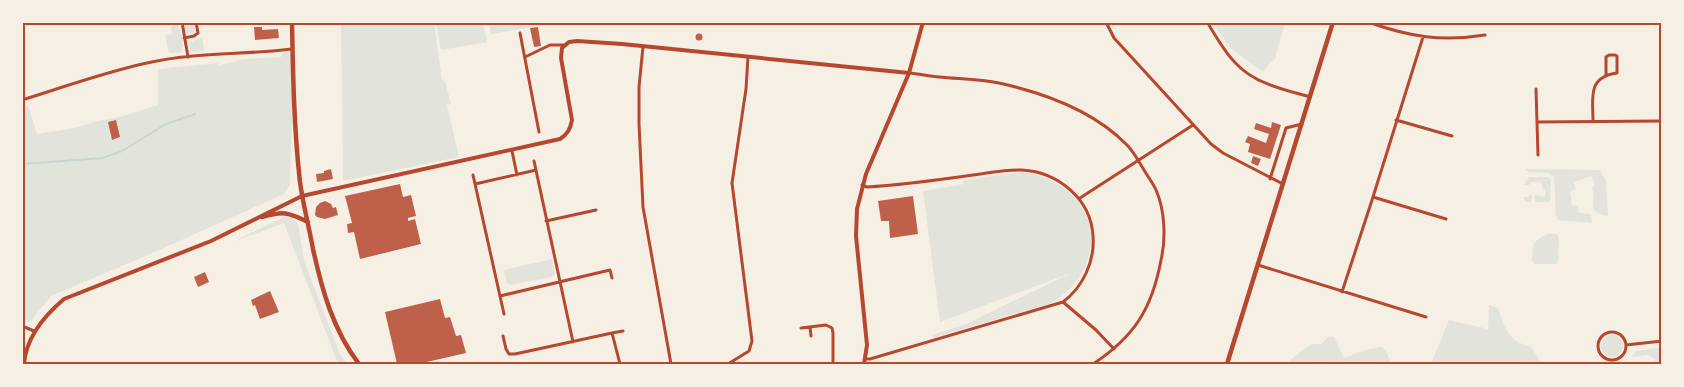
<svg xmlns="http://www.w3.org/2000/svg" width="1684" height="387" viewBox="0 0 1684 387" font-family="Raleway,sans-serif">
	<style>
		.green { fill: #e2e4dc }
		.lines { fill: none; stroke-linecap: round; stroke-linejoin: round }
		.stream { stroke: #c9d6d2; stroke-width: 2 }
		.building { fill: #bf614a }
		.minor { stroke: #b5482f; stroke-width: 3 }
		.tertiary { stroke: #b5482f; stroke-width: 4 }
		.secondary { stroke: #b5482f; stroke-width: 4.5 }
		.neatline { fill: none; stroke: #b5482f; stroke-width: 2 }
	</style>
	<rect width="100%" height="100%" fill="#f6efe4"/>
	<path class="green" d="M341 22 434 23 442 80 445 81 451 104 447 105 459 157 343 181Z
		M184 23H194L195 30 192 34 186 33Z
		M436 23H483L487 42 441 50Z
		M489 23 554 22V23L491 34Z
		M1213 23H1285L1275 59 1268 65 1263 72 1229 47Z
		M177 24C183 31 183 43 182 52L169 53 165 35 172 34 171 27 173 25Z
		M202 37 204 51 191 52 188 43Z
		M288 52 294 54 290 184 284 194 155 252 51 296 30 322 23 319V107L28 105 37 134 75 128 97 121 120 117 158 105V69L218 63 219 65 245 59 281 57 282 53Z
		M1525 169 1600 170 1606 181 1608 216C1583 211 1598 201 1592 187L1595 185 1591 176 1574 182 1576 189 1570 192 1572 205 1577 206 1579 209 1577 211 1579 213 1591 214 1592 223 1558 220 1556 216 1554 177 1549 173 1529 172Z
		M1023 172C1045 175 1069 187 1081 206 1104 240 1085 285 1051 303L933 338 932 335 966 324 1071 273 940 322 923 191 964 184 963 180Z
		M1530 177H1548L1551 180 1550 202H1536L1534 198H1532L1531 202H1525L1524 197H1529L1530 194H1531L1532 198 1535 197V195L1545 197V190H1543L1542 183 1531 182 1529 185H1525V182Z
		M284 217H292L298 224 304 261 340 354 347 364H338L284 223 232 242Z
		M1548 234H1557L1559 237 1558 262 1556 264H1534L1532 261C1532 245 1532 241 1548 234Z
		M552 259 555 274 551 277 510 285 507 283 504 270Z
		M1489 305 1498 308C1505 329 1508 341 1531 347L1542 364H1431L1449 320 1488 329Z
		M1601 346a11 11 0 1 1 22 0a11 11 0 1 1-22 0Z
		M1329 336 1334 337 1344 358 1368 349 1382 347 1386 352 1392 364H1285L1311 344H1321Z
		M1654 348 1661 349V364H1655V359L1648 355 1631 357 1637 351Z"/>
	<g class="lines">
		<path class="stream" d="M22 164 103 158 122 151 166 124 195 114"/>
	</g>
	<path class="building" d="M254 27H262V30L278 29 279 38 255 40Z
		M538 27 541 46 534 47 530 28Z
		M695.5 37a3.5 3.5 0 1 1 7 0a3.5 3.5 0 1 1-7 0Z
		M116 120 120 137 112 140 108 122Z
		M1272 122 1281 125 1270 159 1248 152 1250 144 1245 142 1248 136 1266 143 1269 134 1254 129 1256 123 1271 128Z
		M1253 156 1261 159 1258 166 1251 163Z
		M331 169 333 179 317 182 316 174 324 173V171Z
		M400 184 403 197 411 195 416 216 408 218V221L415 219 421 244 360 259 354 232 348 233 347 224 352 223 345 196Z
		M913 196 918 234 890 238 889 221H881L878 201Z
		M325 201 331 204 333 208 336 207 338 215 325 219 317 217 315 215 316 207 320 203Z
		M205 272 209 282 198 287 194 277Z
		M270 291 279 312 260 319 255 305 253 306 251 300Z
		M440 299 445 318 450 317 456 336 461 335 466 353 418 364H397L385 312Z"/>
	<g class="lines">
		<path class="minor" d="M182 22 188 57
			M1106 22 1114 38 1211 144 1223 153 1283 184
			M1207 22C1220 43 1232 66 1255 78 1270 87 1293 92 1310 97
			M1368 22C1410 37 1442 42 1485 35
			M162 23V22
			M520 33 539 132
			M184 38 194 36 198 33 196 22
			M643 47 639 87V124L643 207 671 364
			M525 57 550 45H566
			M909 73C919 74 929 76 939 77 959 79 980 79 999 83 1044 93 1095 112 1127 145 1134 152 1139 162 1144 170 1148 177 1153 183 1156 190 1165 210 1166 239 1161 260 1152 309 1134 337 1093 364
			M1536 89 1538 155
			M22 100C64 87 105 72 147 63 194 52 245 55 292 49
			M1396 120 1452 136
			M1593 121C1593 98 1587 77 1617 73V56L1615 55H1609L1606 57V76
			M1537 122 1662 121
			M512 151 517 175
			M534 161 573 342
			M473 175 504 314
			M1270 179 1286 128 1302 124
			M475 184 536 170
			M862 185 867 187C903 185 938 180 973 175 989 173 1006 169 1022 170 1058 172 1091 199 1093 236 1095 261 1083 287 1063 302L870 359H865
			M1373 197 1446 219
			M1080 198 1193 125
			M546 221 596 210
			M1258 265 1426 317
			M1342 292 1373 197 1423 37
			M500 296 610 270 612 278
			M1063 302 1096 330 1114 349
			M22 326 34 331
			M810 327 811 336
			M801 328 826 325 832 328 833 333V364
			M1598 346a14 14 0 1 1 28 0a14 14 0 1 1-28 0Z
			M612 333 623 331
			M503 336 506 349 509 354H515L612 333 620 364
			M1626 345 1662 341
			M728 364 749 351 752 341 732 183 746 89 748 57"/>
		<path class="tertiary" d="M24 364C26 337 44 316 64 299L211 241 302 196 560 139C568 134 570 129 572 120L561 58 562 48 569 42 577 41 622 44 909 73
			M864 364 867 345 856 236 857 209 866 174 909 73 923 22"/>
		<path class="secondary" d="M292 22C293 76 294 129 300 182 303 204 309 227 313 249 322 290 333 330 359 364
			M262 217C283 211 288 212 308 222
			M1227 364 1333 22"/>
	</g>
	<rect width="1684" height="387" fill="none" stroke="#f6efe4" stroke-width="48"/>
	<rect x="24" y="24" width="1636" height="339" class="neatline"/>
</svg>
